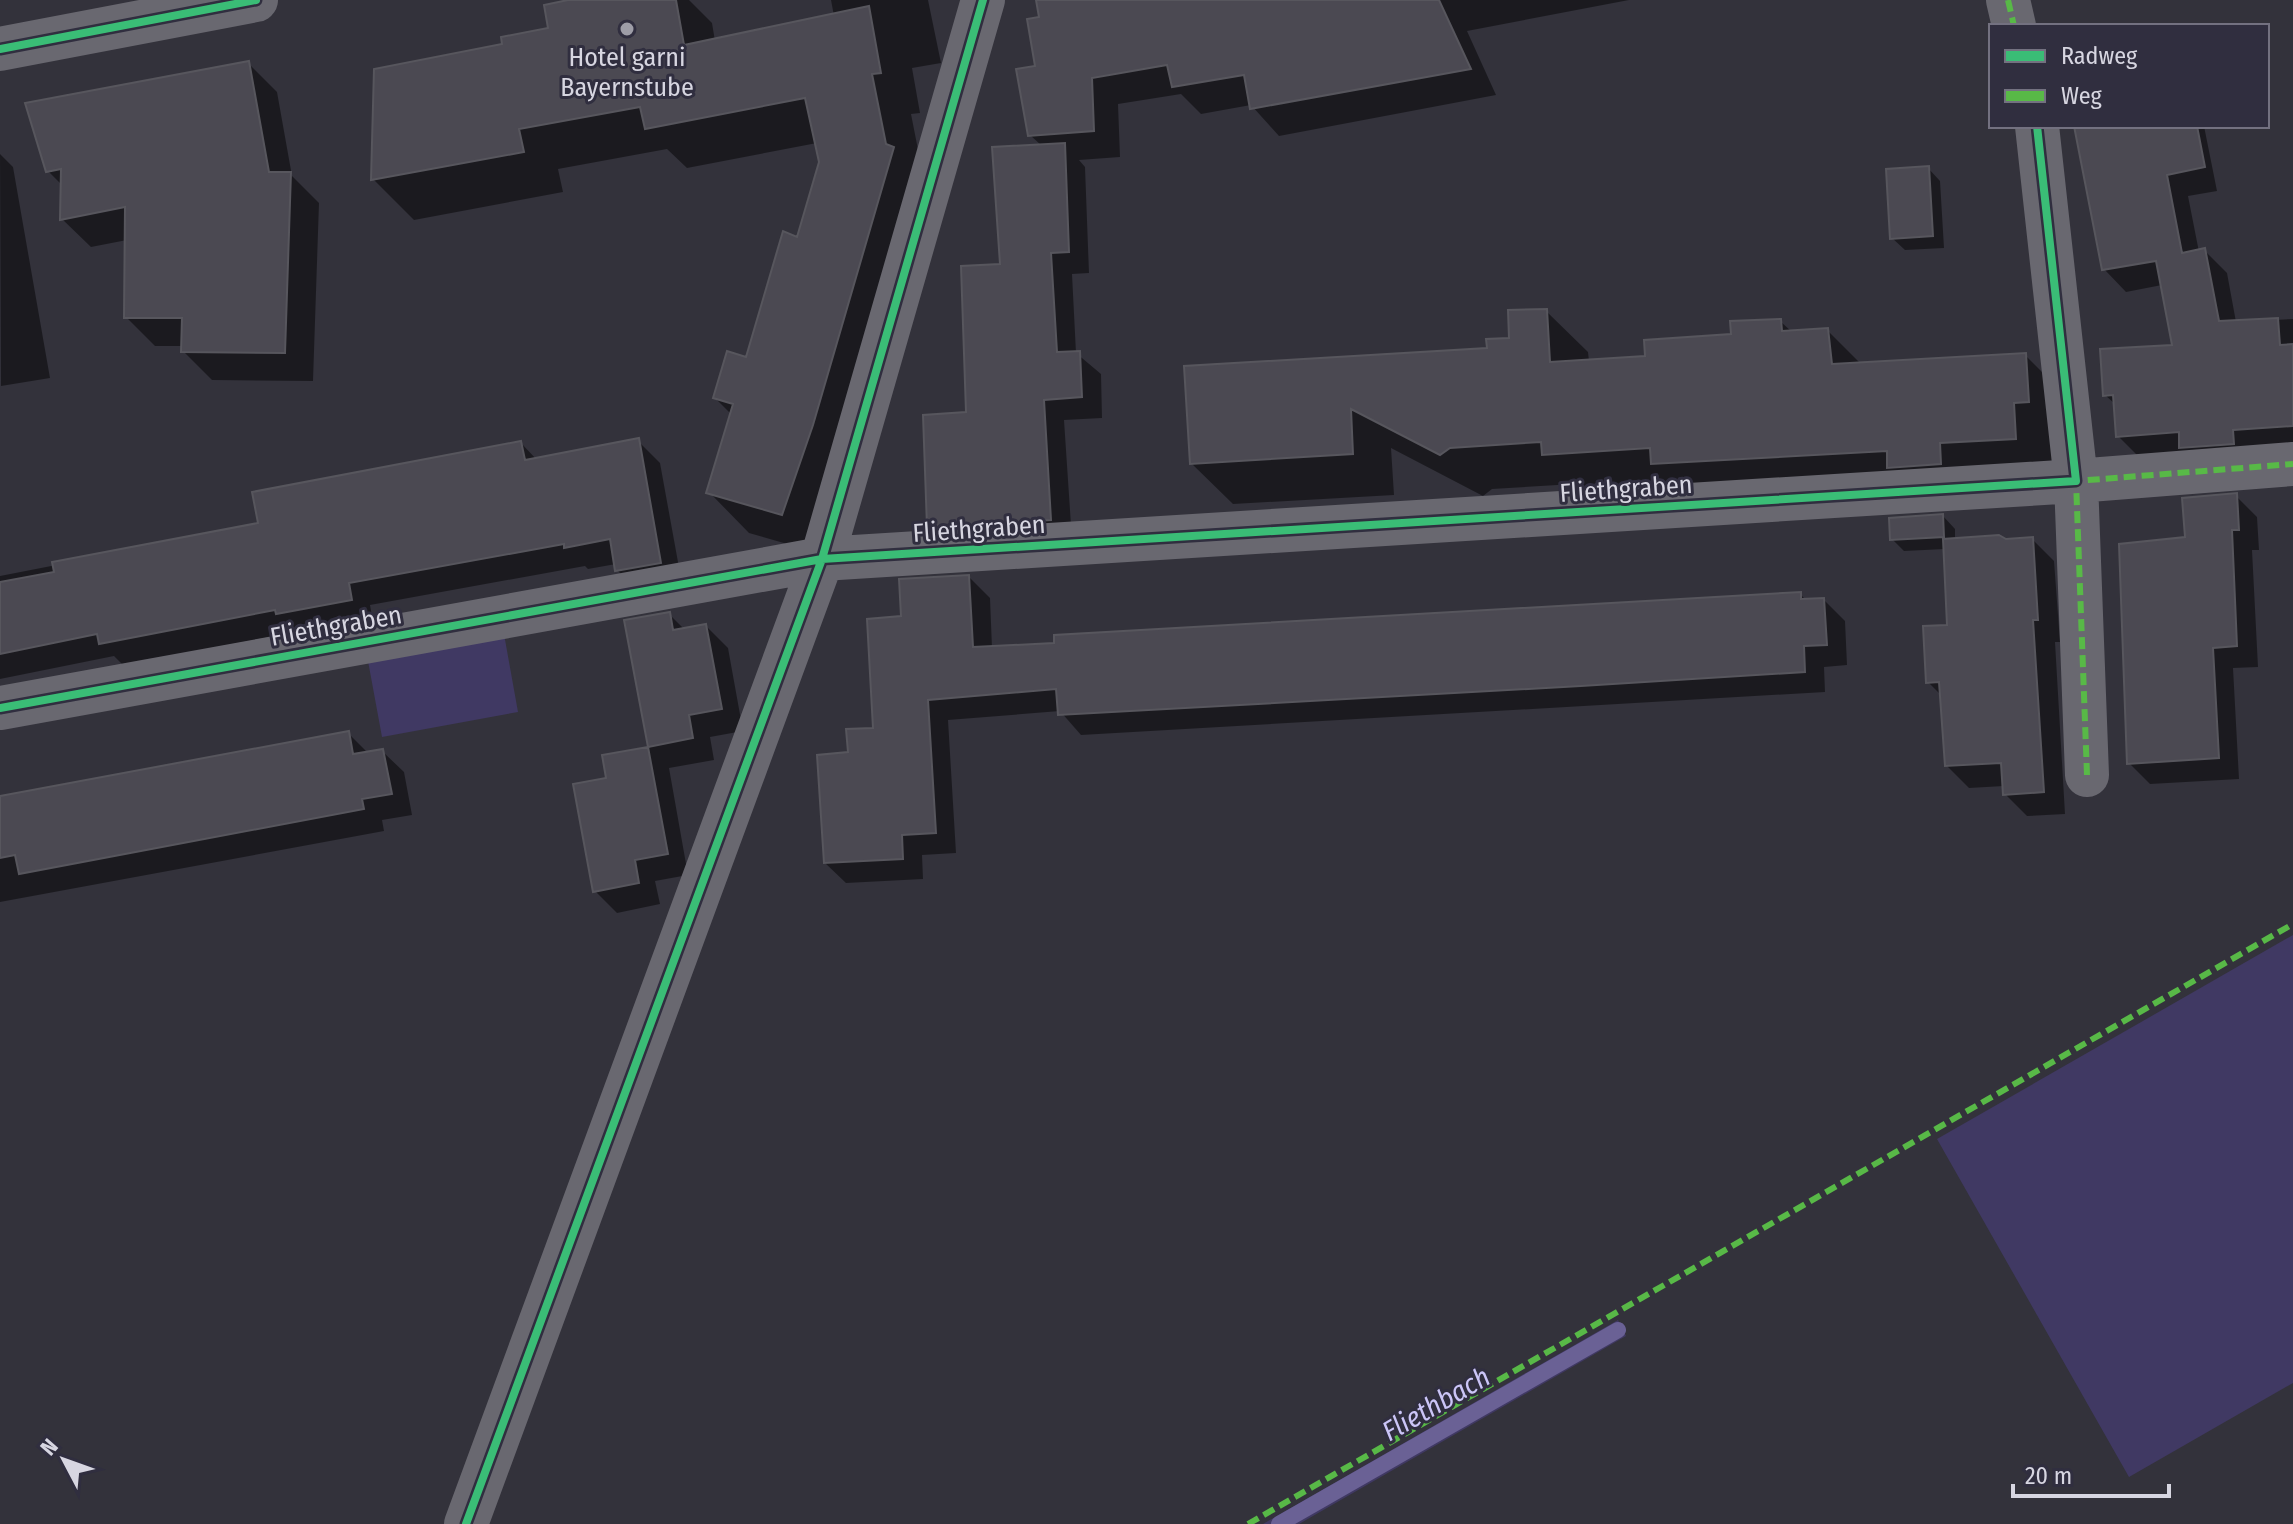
<svg xmlns="http://www.w3.org/2000/svg" width="2293" height="1524" viewBox="0 0 2293 1524" font-family="'Fira Sans Condensed',sans-serif">
	<style>
		.green { fill: #403963 }
		.shadow { fill: #0007 }
		.lines { fill: none; stroke-linecap: round; stroke-linejoin: round }
		.stream { stroke: #6a6195; stroke-width: 16 }
		.building { fill: #4b4952; stroke: #57565d; stroke-width: 2 }
		.minor { stroke: #696870; stroke-width: 44 }
		.quiet { stroke: #58b947; stroke-width: 6; stroke-dasharray: 12 6; stroke-linecap: butt }
		.cycleway-casing { stroke: #302e3f; stroke-width: 13 }
		.cycleway { stroke: #3abd76; stroke-width: 8 }
		.poi-dot { fill: #9e9da7; stroke: #302e3f; stroke-width: 3 }
		.labels { text-anchor: middle; dominant-baseline: central; stroke-width: 6; stroke-linejoin: round; paint-order: stroke }
		.poi-label { font-size: 26px; fill: #d7d6e1; stroke: #302e3f }
		.street-label { font-size: 26px; fill: #d7d6e1; stroke: #302e3f }
		.water-label { font-size: 28px; font-style: italic; fill: #cbc5f7; stroke: #302e3f }
	</style>
	<rect width="100%" height="100%" fill="#33323b"/>
	<path class="green" d="M504 634 518 712 382 737 368 661Z
		M2293 935V1383L2129 1477 1937 1139Z
		M1618 1320 1626 1336 1299 1524H1263Z"/>
	<path class="shadow" d="M580 0H689L712 23 715 41 834 16 831 0H928L941 63 912 68 920 113 911 114 924 180 822 554 749 533 709 492 732 415 715 398 748 359 799 240 821 162 817 143 687 168 667 149 558 169 563 192 414 220 373 179 505 46 550 29Z
		M1038 0H1629L1467 31 1496 95 1279 136 1251 105 1201 114 1181 94 1118 104 1120 157 1079 160 1085 167 1089 273 1072 274 1076 353 1101 374 1102 418 1064 420 1072 540 950 548 929 527 968 413 1002 266 1042 146 1030 135 1041 19Z
		M248 63 277 92 292 176 319 203 313 381 212 380 183 351V346H155L126 317 127 240 91 247 62 219 63 186 48 171Z
		M2076 126H2204L2217 191 2188 196 2199 252 2205 251 2227 273 2236 322 2293 319V449L2140 458 2118 436 2116 405 2105 395 2175 347 2162 285 2126 292 2104 269Z
		M0 154 13 167 50 378 1 386Z
		M1928 168 1940 181 1944 248 1905 250 1892 238Z
		M1546 311 1588 352 1589 361 1647 358 1780 321 1792 332 1827 330 1862 365 2026 356 2067 397 2057 480 1586 496 1574 484 1492 489 1483 496 1391 448 1394 495 1233 504 1191 463 1489 350 1511 339Z
		M638 441 660 463 682 584 639 592 617 570 616 564 588 569 585 566 370 605 373 622 300 635 296 632 123 665 114 656 0 679V576L261 525 521 443 537 460Z
		M2236 496 2257 517 2259 550H2252L2258 667 2233 668 2239 779 2150 784 2129 763 2187 538Z
		M1943 516 1955 529V540L2032 539 2054 561 2060 642H2055L2065 814 2027 816 2005 794 2004 786 1969 788 1947 766 1942 696 1928 682 1949 626 1945 549 1904 551 1892 539Z
		M969 577 990 598 992 648 1800 594 1807 601 1824 600 1845 621 1847 665 1824 667 1825 692 1081 735 1060 711 948 720 956 853 922 855 923 879 846 883 825 863 850 754 875 730 904 618Z
		M669 614 685 630 706 626 728 648 743 731 710 737 714 760 669 768 688 875 655 881 660 904 617 913 595 891 608 780 604 757 650 748 627 622Z
		M348 733 368 753 382 751 404 772 412 815 382 820 384 831 0 902V798Z"/>
	<g class="lines">
		<path class="stream" d="M1279 1524 1618 1330"/>
	</g>
	<path class="building" d="M568 0H676L684 45 869 6 881 73 872 74 886 144 894 147 813 425 782 515 706 493 733 404 713 398 727 351 746 357 783 231 797 237 819 162 805 98 645 129 640 107 519 129 524 152 371 180 374 69 502 44 501 37 548 28 544 5Z
		M1036 0H1439L1471 69 1250 109 1244 75 1172 87 1167 65 1092 78 1094 131 1028 136 1016 69 1035 66 1027 19 1039 17Z
		M249 61 269 172H291L285 353 181 352 182 318H124L125 207 60 220 61 169 46 172 25 103Z
		M2074 126H2197L2205 167 2167 175 2182 253 2205 248 2219 321 2278 318 2280 345 2293 344V426L2233 430 2234 444 2179 448V432L2116 437 2113 395 2103 396 2100 349 2172 345 2156 261 2102 270Z
		M1065 143 1069 252 1051 253 1057 352 1080 351 1082 397 1044 400 1051 520 927 527 923 415 966 412 961 266 1000 264 992 147Z
		M1929 166 1933 236 1890 239 1886 169Z
		M1547 309 1550 362 1645 356 1644 340 1731 334 1730 321 1781 319 1782 331 1828 328 1832 364 2026 353 2029 402 2014 403 2016 439 1940 443 1941 464 1887 468V451L1651 464 1650 448 1542 455 1541 442 1450 448 1440 455 1351 409 1353 454 1190 464 1184 366 1487 348 1486 339 1509 338 1508 310Z
		M639 438 661 563 615 571 610 539 564 548V544L349 583 352 600 276 614 275 610 99 644 97 634 0 654V582L54 572 52 562 258 523 252 492 521 441 525 460Z
		M2237 493 2239 530H2232L2237 646 2213 648 2219 758 2127 764 2119 544 2185 537 2182 498Z
		M1943 514 1944 537 1890 540 1889 518Z
		M1999 535 2006 539 2033 537 2038 620H2033L2044 792 2003 795 2001 763 1945 766 1939 682 1926 683 1923 626 1947 625 1943 539Z
		M969 575 973 647 1054 643V635L1801 592V599L1824 598 1827 645 1804 646 1805 672 1581 686 1058 715 1056 689 928 700 936 833 902 835 903 859 824 863 817 755 848 752 846 729 873 728 867 619 901 616 899 579Z
		M670 612 673 630 706 624 722 709 689 715 693 738 648 747 668 854 635 860 639 883 593 892 573 784 606 778 602 755 648 747 624 620Z
		M349 731 353 754 383 749 392 794 362 799 364 809 19 874 15 855 0 858V796Z"/>
	<g class="lines">
		<path class="minor" d="M2008 0 2014 26
			M0 49 256 0
			M0 708 822 559 2076 481 2037 126
			M2087 775 2076 481 2293 464
			M466 1524 822 559 983 0"/>
		<path class="quiet" d="M2008 0 2014 26
			M2087 775 2076 481 2293 464
			M1248 1524 2293 924"/>
		<defs>
			<path id="cycleway" d="M0 49 256 0
				M0 708 822 559 2076 481 2037 126
				M466 1524 822 559 983 0"/>
		</defs>
		<use href="#cycleway" class="cycleway-casing"/>
		<use href="#cycleway" class="cycleway"/>
	</g>
	<circle class="poi-dot" cx="627" cy="29" r="8"/>
	<g class="labels">
		<g class="poi-label">
			<text x="627" y="57">Hotel garni<tspan x="627" dy="30">Bayernstube</tspan></text>
		</g>
		<g class="street-label">
			<text transform="translate(1626 489) rotate(-4)">Fliethgraben</text>
			<text transform="translate(979 529) rotate(-4)">Fliethgraben</text>
			<text transform="translate(336 626) rotate(-10)">Fliethgraben</text>
		</g>
		<g class="water-label">
			<text transform="translate(1436 1404) rotate(-30)">Fliethbach</text>
		</g>
	</g>
	<rect x="1989" y="24" width="280" height="104" fill="#302e3f" stroke="#737180" stroke-width="2"/>
	<rect x="2005" y="50" width="40" height="12" fill="#3abd76" stroke="#737180" stroke-width="2"/>
	<text x="2061" y="64" font-size="24" fill="#d7d6e1">Radweg</text>
	<rect x="2005" y="90" width="40" height="12" fill="#58b947" stroke="#737180" stroke-width="2"/>
	<text x="2061" y="104" font-size="24" fill="#d7d6e1">Weg</text>
	<g transform="translate(64 1460) rotate(311)" stroke="#302e3f" stroke-width="6" paint-order="stroke">
	<path d="M0-6L14 30L0 20L-14 30Z" fill="#d7d6e1"/>
	<text y="-12" font-size="22" font-weight="bold" text-anchor="middle" fill="#d7d6e1">N</text>
	</g>
	<path d="M2013 1484v12h156v-12" fill="none" stroke="#d7d6e1" stroke-width="4"/>
	<text x="2025" y="1484" font-size="24" fill="#d7d6e1" stroke="#302e3f" stroke-width="6" paint-order="stroke">20 m</text>
</svg>
